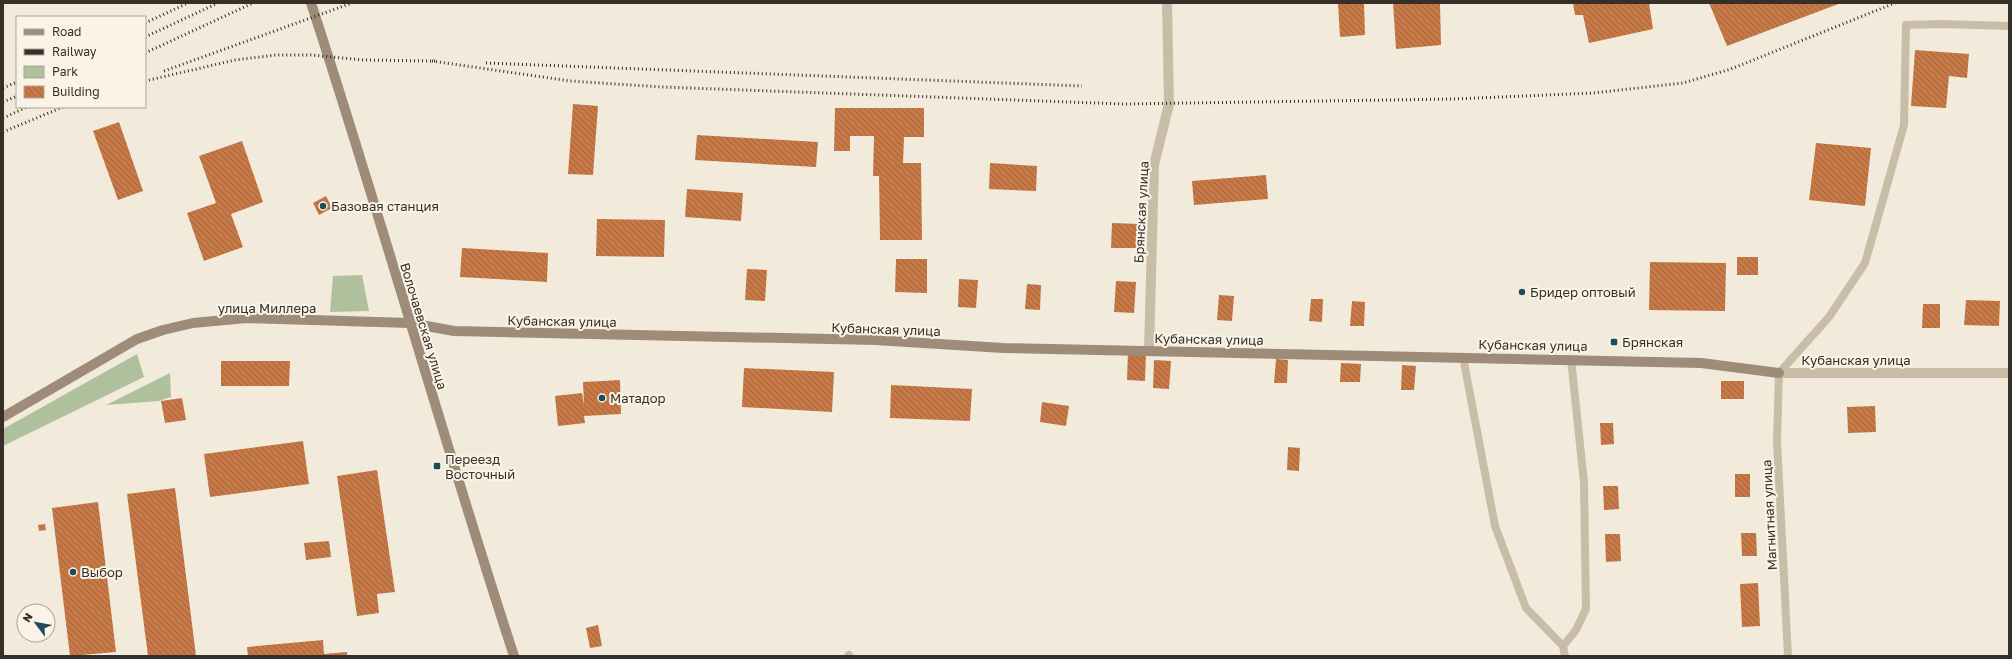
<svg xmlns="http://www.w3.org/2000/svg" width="2012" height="659" viewBox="0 0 2012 659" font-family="'Golos Text',sans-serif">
<defs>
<pattern id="building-back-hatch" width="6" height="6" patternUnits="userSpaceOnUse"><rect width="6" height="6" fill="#c67946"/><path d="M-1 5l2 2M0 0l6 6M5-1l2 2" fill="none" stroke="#a2643a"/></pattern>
</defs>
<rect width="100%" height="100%" fill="#f2ebdc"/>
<path fill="#afc19c" d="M362,275L369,311L330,312L333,276Z
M137,354L144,377L3,446V429Z
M170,373L171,397L159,401L106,405Z"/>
<path fill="url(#building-back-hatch)" d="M1338,3H1364L1365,35L1340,37Z
M1393,3H1440L1441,45L1396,49Z
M1573,3H1649L1653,29L1589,43L1583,15H1575Z
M1709,3H1841L1727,46Z
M1915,50L1969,54L1967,78L1949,76L1946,108L1911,106Z
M573,104L598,106L593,175L568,174Z
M835,108H924V137H904L903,163H921L922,240H880L879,176H873L874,136H850V151H834Z
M119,122L143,191L118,200L93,131Z
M697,135L818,142L816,167L695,160Z
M242,141L263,202L231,214L243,247L204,261L187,213L216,203L199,156Z
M1816,143L1871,148L1865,206L1809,200Z
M990,163L1037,166L1036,191L989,189Z
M1266,175L1268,199L1194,205L1192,181Z
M687,189L743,193L741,221L685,217Z
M326,196L332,208L319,215L313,203Z
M597,219L665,220L664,257L596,256Z
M1112,223L1140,224V248H1111Z
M462,248L548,253L547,282L460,277Z
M1737,257H1758V275H1737Z
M896,259H927V293L895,292Z
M1650,262L1726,263L1725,311L1649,310Z
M747,269L767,270L765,301L745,300Z
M959,279L978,280L976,308L958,307Z
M1116,281L1136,282L1134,313L1114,312Z
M1027,284L1041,285L1040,310L1025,309Z
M1219,295L1234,296L1232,321L1217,320Z
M1311,299H1323L1322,322L1309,321Z
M1966,300L2000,301L1999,326L1964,325Z
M1352,301L1365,302L1364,326H1350Z
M1923,304H1940V328H1922Z
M1128,351L1146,352L1145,381L1127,380Z
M1276,359L1288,360L1287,383H1274Z
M1154,360L1171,361L1169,389L1153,388Z
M221,361H290L289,386H221Z
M1341,363L1361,364L1360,382H1340Z
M1402,365L1416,366L1414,390H1401Z
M744,368L834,372L832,412L742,407Z
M620,380L621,414L584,416L585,423L558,426L555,396L582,393L584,405L583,382Z
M1721,381H1744V399H1721Z
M891,385L972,389L970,421L890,418Z
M182,398L186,420L165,423L161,401Z
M1042,402L1069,406L1066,426L1040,422Z
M1875,406L1876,432L1848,433L1847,407Z
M1600,423H1613L1614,444L1601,445Z
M303,441L309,484L210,497L204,454Z
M1288,447L1300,448L1299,471L1287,470Z
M377,470L395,592L377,594L379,613L357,616L337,476Z
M1735,474H1750V497H1735Z
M1603,486H1618L1619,509L1604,510Z
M175,488L196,656H148L127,494Z
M98,502L116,652L70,656L52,508Z
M45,524L46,530L39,531L38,525Z
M1741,533H1756L1757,556H1742Z
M1605,534H1620L1621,561L1606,562Z
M329,541L331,557L306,560L304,543Z
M1758,583L1760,626L1742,627L1740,584Z
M598,625L602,646L590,648L586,628Z
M323,640L324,654L347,652V656H248L247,647Z"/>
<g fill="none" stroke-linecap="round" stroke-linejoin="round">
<path stroke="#cabda8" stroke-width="8" d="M1463,357L1495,526L1526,608L1563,646L1565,656
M1563,646L1576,630L1586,609L1584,483L1571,359
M848,656L849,655
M1788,656L1777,441L1779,373L1829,317L1865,263L1904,125L1906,25L1941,24L2009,26"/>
<path stroke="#cabda8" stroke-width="10" d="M1149,351L1154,165L1169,104L1167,3
M1779,373H2009"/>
<path stroke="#9e8c79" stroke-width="10" d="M311,3C382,220 443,439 514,656
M3,417L137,339L163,330L193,323L247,318L410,323L454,331L875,340L1003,348L1701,363L1779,373"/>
<path stroke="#372f28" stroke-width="3" stroke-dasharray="1 3" stroke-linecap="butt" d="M145,23L188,3
M145,37L218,3
M145,53L253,3
M432,61L570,81L662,87L1123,104L1454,99L1593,93L1683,83L1731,69L1895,3
M486,63L1082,86
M164,71L352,3
M145,81L235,60L276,55H311L364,60L436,61
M3,88L17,82
M3,102L17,96
M3,118L27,107
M3,132L63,107"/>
</g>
<g fill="#1e4c59" stroke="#faf4e8" stroke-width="1.5">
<circle cx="323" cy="206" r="4"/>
<circle cx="1522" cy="292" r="4"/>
<rect x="1610" y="338" width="8" height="8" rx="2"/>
<circle cx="602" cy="398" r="4"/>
<rect x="433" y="462" width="8" height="8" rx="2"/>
<circle cx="73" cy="572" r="4"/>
</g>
<g text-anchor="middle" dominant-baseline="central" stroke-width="4" stroke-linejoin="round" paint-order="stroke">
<g font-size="13" fill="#372f28" stroke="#faf4e8" text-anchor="start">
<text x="331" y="206">Базовая станция</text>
<text x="1530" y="292">Бридер оптовый</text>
<text x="1622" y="342">Брянская</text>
<text x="610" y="398">Матадор</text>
<text x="445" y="459">Переезд<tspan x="445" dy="15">Восточный</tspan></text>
<text x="81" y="572">Выбор</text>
</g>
<g font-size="13" fill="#372f28" stroke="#faf4e8">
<text transform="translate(1141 212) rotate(-87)">Брянская улица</text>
<text x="267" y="308">улица Миллера</text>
<text transform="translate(562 321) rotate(1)">Кубанская улица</text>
<text transform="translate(424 326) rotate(73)">Волочаевская улица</text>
<text transform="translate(886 329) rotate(2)">Кубанская улица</text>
<text transform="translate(1209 339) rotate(1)">Кубанская улица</text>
<text transform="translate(1533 345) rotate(1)">Кубанская улица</text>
<text x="1856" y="360">Кубанская улица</text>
<text transform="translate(1769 515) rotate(-93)">Магнитная улица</text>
</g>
</g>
<rect width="2012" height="659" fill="none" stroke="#372f28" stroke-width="8"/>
<rect x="16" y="16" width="130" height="92" fill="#faf4e8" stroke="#aca59b"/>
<rect x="24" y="29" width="20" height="6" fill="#9e8c79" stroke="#aca59b"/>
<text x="52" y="36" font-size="12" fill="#372f28">Road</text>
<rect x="24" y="49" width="20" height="6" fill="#372f28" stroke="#aca59b"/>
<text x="52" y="56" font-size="12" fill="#372f28">Railway</text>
<rect x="24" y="66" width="20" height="12" fill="#afc19c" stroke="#aca59b"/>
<text x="52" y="76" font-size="12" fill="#372f28">Park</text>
<rect x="24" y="86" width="20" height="12" fill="url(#building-back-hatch)" stroke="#aca59b"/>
<text x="52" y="96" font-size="12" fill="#372f28">Building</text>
<g transform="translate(36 623) rotate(302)"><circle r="19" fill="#faf4e8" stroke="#aca59b"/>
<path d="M0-3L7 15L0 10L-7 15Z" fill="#1e4c59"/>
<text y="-6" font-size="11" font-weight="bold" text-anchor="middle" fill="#372f28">N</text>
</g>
</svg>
